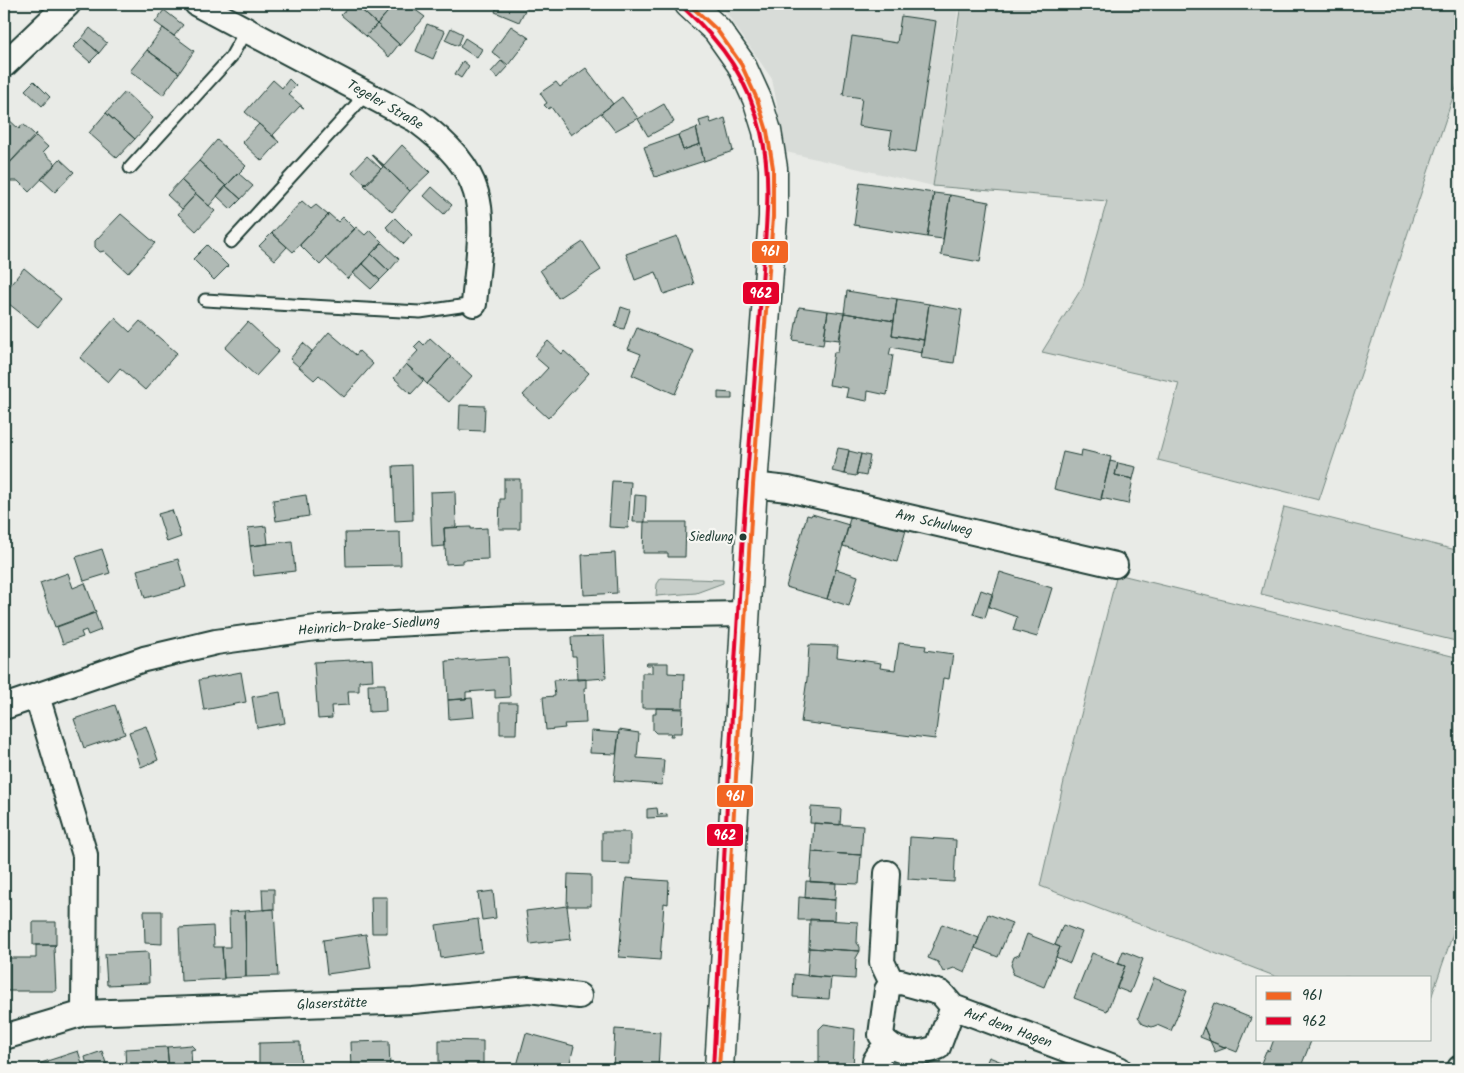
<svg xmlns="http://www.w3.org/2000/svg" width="1464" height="1073" viewBox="0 0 1464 1073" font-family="Kalam,sans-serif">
<rect width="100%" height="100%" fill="#e9ebe7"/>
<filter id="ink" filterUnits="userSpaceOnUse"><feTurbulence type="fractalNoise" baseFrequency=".02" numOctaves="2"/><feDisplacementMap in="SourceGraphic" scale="10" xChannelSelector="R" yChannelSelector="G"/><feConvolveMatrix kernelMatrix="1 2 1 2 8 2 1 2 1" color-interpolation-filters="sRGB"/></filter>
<g filter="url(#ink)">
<path fill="#d8dcd8" d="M720,4H959L933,186L786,152L772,79Z"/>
<path fill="#c7cec9" stroke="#73867e" d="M961,4H1460V76L1319,500L1158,460L1179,383L1042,352L1083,286L1107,201L933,186Z
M1284,507L1460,551V642L1261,594Z
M1117,574L1460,658V913L1430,1001V977H1277L1040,886L1065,777Z
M661,578L723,580V583L696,593L656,596L657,584Z
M884,1064L952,1065L950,1069H884Z"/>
<path fill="#b0bab5" stroke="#1f3d34" d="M351,4H355L377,24L366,36L341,15Z
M355,4H395L377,24Z
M395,4H412L410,6L425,17L399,46V44L377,24Z
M498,4H528L519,22L495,12Z
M164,10L183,25L174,36L155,22Z
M901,16L936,21L916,152L889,148L892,131L858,126L862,98L843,95L852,36L897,43Z
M377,24L399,44L389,57L366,36Z
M427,24L445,31L433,59L416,51Z
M511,26L529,38L508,65L492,52Z
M90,28L107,43L99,53L82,38Z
M163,28L194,51L179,73L147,50Z
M451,28L463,34L458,46L445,40Z
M82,38L99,53L90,62L73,47Z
M465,38L482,49L477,58L460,47Z
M147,50L179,73L163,95L130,71Z
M463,61L469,66L461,78L455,74Z
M501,61L508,67L498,78L491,72Z
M586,68L613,104L571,135L551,107L548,109L544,105L547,103L540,93L556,82L560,87Z
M289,79L296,86L288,94L304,108L300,106L273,135L276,139L245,112L273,80L282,88Z
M34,81L50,97L42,106L25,90Z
M125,92L153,118L135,139L106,113Z
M622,97L638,118L615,131L601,113Z
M664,104L674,122L648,136L638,119Z
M4,105L11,113L4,119Z
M106,113L135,139L117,158L89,133Z
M6,117L19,129L23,124L35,135L37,133L4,169V119Z
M709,118L711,123L725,118L733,151L704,161L696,128L701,127L699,121Z
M259,124L279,142L262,161L242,142Z
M696,128L700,144L683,150L678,135Z
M678,135L683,150L700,144L704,161L655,177L644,147Z
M36,136L48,147L43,152L56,164L29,192L18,181H8L4,177V169Z
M217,140L246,166L226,186L199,161Z
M402,145L430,172L410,191L372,155L384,165Z
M372,155L410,191L392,212L364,185L383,167Z
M367,156L381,169L366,185L352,172Z
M60,159L74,172L55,192L41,179Z
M199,161L226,186L209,206L181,180Z
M238,173L253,186L241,199L226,186Z
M181,180L196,194L182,209L167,195Z
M860,182L934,193L927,237L854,225Z
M226,186L241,199L231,209L217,196Z
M432,187L452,205L444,214L424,196Z
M934,193L950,195L943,239L927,237Z
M196,194L215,211L196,231L178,214Z
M950,195L989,202L980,262L941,255Z
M302,201L311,209L316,205L328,215L293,252L272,233Z
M121,214L155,243L128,273L104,251L100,252L95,247V241Z
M329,214L338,222L343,217L355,229L320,265L300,245Z
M395,218L412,235L404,244L386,227Z
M356,227L365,235L370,230L382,242L348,279L326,258Z
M272,233L287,247L275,260L259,246Z
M677,236L694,284L664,294L656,272L635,280L626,254Z
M583,242L601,270L558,298L540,270Z
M382,243L399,259L389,271L371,254Z
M207,245L228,266L214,280L193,259Z
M371,254L389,271L380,280L362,263Z
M362,263L380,280L371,289L353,273Z
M24,268L61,299L38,327L4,300V293Z
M847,291L897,299L894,321L844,313Z
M897,299L929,304L924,340L892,335Z
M929,304L962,310L954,363L921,358Z
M621,307L630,310L624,329L615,327Z
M799,307L828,311L823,345L793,340Z
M828,311L844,313L839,340L824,338Z
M844,313L894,321L892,335L924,340L922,353L891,347L889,355H893L887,395L868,391L867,401L846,397L848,388L829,385L834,352H838Z
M115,318L130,332L140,321L177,353L145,390L120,368L108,382L80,358Z
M248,322L279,351L256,376L225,348Z
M637,328L694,351L675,394L632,375L641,354L628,349Z
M329,332L356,355L359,351L373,364L344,397L319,375L314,380L299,367Z
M430,338L451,357L427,384L406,364L418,351L414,347L420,341L424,345Z
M548,341L562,354L564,351L589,373L548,418L523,395L548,368L534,356Z
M303,343L312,351L299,367L290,359Z
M451,357L472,376L449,402L427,384Z
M406,364L424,380L411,394L394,378Z
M718,392L732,393V399H718Z
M460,405L485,406L484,431L459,430Z
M838,448L849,450L844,474L832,471Z
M1082,450L1111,457L1101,500L1054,489L1063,452L1081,456Z
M849,451L861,454L856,476L844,474Z
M861,454L870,456L866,476L856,474Z
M1110,461L1118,463L1115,475L1133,479L1128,504L1101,498Z
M1118,463L1136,467L1133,479L1115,475Z
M412,465L413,520L395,521L393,466Z
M504,479H520V529H499L500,499H504Z
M612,481L631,482L628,528L609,527Z
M455,491L456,527L444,528L445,546L432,547L430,492Z
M306,495L309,516L276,521L273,500Z
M635,495L646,496L645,522H633Z
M172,510L181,537L167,542L158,514Z
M812,514L849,525L827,599L786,587L807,515L811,516Z
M851,514L906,530L897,562L843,546Z
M644,522H686L685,557H668V553H643Z
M266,526L268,544L250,546L248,528Z
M471,527V529L487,528L488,559L463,560V563L446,564L444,528Z
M400,532L401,565L346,566L345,533Z
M292,541L295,571L254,576L250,546Z
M102,549L110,573L84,581L76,557Z
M615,553L617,593L584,595L582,555Z
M178,559L186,587L145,598L137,570Z
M836,569L858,576L849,606L827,599Z
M1000,572L1052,588L1037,637L1013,630L1017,617L989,607Z
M68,573L73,588L85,583L96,612L55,627L40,583Z
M981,590L992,594L985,618L973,614Z
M95,613L101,630L88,635L86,630L81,632L83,637L63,644L57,627Z
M604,636L606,678L577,680L576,656H572L571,637Z
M899,643L926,646L925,650L953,654L949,679L943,678L935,739L801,722L807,679L809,645L838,646L837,657L881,663L880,668L895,670Z
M508,657L510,697L495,698V690L466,692V699L448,700L446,661Z
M372,659L373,680L359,681V691H348L349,705L331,706L332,718L318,719L314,662Z
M647,663H668V673L684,674L683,708H642V673H652V665H646Z
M241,672L246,702L204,710L199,680Z
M577,679H586V688H584L586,723L564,724L565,728L546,730L543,697L555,696L553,680Z
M368,684H385L386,711L369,712Z
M280,692L285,723L257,728L252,697Z
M472,698L474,717L449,719L448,700Z
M500,703H517L516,734H500Z
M115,705L125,734L84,748L74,719Z
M656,708L683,709L682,733H673V736H670L671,733H656L653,730V713H656Z
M146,726L158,760L141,767L129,732Z
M619,730L639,733L637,758L664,760L662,785L614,781Z
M591,731L619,733L616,754L590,753Z
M811,807L841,809L840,825L810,823Z
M657,808L658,815L667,814V817L647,818V809Z
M814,823L863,826L861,855L812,852Z
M602,832H630V864L602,863Z
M910,837L956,840L954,882L908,879Z
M812,852L861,855L859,884L810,882Z
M568,874L591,875V906H567Z
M626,878L669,881L668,904L664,903L660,960L619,957Z
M806,881L836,883L835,900L805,898Z
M262,889H274V909L263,910Z
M493,891L496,918L482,920L478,893Z
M371,897H387V933H372Z
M799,897L835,900L834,920H798Z
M567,906L571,939L530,944L526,911Z
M274,909L278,976L246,977L245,911Z
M144,911H162V944L145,943Z
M245,911L246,977L224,978L222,947H230L229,912Z
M988,914L1012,923L998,957L975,948Z
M478,919L482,952L441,958L436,925Z
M810,919L858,922L857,943L860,947V951L809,948Z
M33,922H56V945H33Z
M942,924L979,938L965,973L954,968L943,972L938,962L928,958Z
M1063,925L1082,932L1070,963L1056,957L1060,947L1055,945Z
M213,926L214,947H222L224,979L181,981L179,928Z
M366,934L371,968L327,974L323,940Z
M1027,934L1060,947L1044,987L1012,974L1013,970L1011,965L1014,957L1019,955Z
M36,945H56L54,947L56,991H4V958H36Z
M809,948L860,951L856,958L855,979L807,976Z
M1123,951L1143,959L1130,993L1117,988L1125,966L1118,964Z
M148,952L149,983L107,985L105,954Z
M1092,953L1125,966L1107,1011L1074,998Z
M794,974L831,978L829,999L793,997Z
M1154,978L1187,991L1171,1031L1157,1025L1152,1027L1143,1024L1138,1018Z
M1214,1003L1251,1018L1237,1052L1210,1041L1204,1027Z
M824,1024L855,1029L853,1068L819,1066V1029Z
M1204,1027L1210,1041L1200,1037Z
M615,1029L660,1032L658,1069H613Z
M526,1033L574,1046L569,1066L575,1069H516Z
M1274,1039L1311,1041L1300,1069L1263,1068L1261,1063L1266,1051L1270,1050Z
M439,1040L483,1041V1069H439Z
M389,1041L390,1069H352L351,1042Z
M1210,1041L1226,1048L1215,1052Z
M300,1042L301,1069H259V1043Z
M191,1045L195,1049L191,1050L192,1069H169L167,1047Z
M167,1047L169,1069H126L125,1049Z
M78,1051L84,1069H40L38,1064Z
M102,1051L108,1069H88L85,1057Z
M989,1057L1020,1069H984Z
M411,1065L412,1069H390V1067Z"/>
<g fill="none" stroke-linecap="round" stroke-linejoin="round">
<g stroke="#1f3d34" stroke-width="15">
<path id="lane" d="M130,168L231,57L246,30
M231,242L367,93
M205,300L420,312L474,304"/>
</g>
<g stroke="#1f3d34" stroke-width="28">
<path id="street" d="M197,4L416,120C496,179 482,215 474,304
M4,65L68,4
M753,485L788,489L1115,565
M37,696L85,855L84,1013
M4,707L144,659L216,642L316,628L509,618L745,614
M887,873L882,962L892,983
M901,982L941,993L953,1007L938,1047C919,1056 892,1054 881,1035L887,990L892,983Z
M953,1007L1119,1069
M4,1037L84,1013L414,1001L529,990L579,996
M875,1069V1061L886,1044
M1460,1069V1068"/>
</g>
<g stroke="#1f3d34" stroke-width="31">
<path id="secondary" d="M689,4L717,30L741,64L757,99L767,131L773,168V217L753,485L719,1069"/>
</g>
<use href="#lane" stroke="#f6f6f2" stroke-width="11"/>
<use href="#street" stroke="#f6f6f2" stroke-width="24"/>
<use href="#secondary" stroke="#f6f6f2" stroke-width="28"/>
<g stroke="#f6f6f2" stroke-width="8">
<path id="bus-1" d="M689,4L717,30L741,64L757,99L767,131L773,168V217L753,485L719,1069"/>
</g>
<g stroke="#f6f6f2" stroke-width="8">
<path id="bus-2" d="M685,9C724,45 748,79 761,132C773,181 765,234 762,284C757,344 753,404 748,464C733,665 724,867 713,1069"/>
</g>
<use href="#bus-1" stroke="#f26522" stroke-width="4"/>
<use href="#bus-2" stroke="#e4002b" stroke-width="4"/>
</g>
</g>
<circle fill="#1f3d34" stroke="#f6f6f2" stroke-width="2" cx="743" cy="537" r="4.5"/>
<g text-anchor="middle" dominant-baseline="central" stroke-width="4.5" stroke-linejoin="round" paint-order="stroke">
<g font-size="13" fill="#1f3d34" stroke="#f6f6f2" text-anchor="end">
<text x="734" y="537">Siedlung</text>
</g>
<g font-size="14" fill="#1f3d34" stroke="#f6f6f2">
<text transform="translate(385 105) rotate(30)">Tegeler Straße</text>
<text transform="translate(934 523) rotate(13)">Am Schulweg</text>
<text transform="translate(369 626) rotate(-4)">Heinrich-Drake-Siedlung</text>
<text transform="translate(332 1004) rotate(-2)">Glaserstätte</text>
<text transform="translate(1008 1028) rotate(20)">Auf dem Hagen</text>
</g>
</g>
<g stroke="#f6f6f2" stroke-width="2">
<rect x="751" y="240" width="38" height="24" rx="5" fill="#f26522"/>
<rect x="742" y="281" width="38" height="24" rx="5" fill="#e4002b"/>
<rect x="716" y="784" width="38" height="24" rx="5" fill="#f26522"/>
<rect x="706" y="823" width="38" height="24" rx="5" fill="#e4002b"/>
</g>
<g font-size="14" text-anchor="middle" font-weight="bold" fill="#fff">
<text x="770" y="256">961</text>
<text x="761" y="298">962</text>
<text x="735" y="801">961</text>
<text x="725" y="840">962</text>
</g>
<rect width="1464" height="1073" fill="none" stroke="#f6f6f2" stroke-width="20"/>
<rect x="10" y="10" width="1444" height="1053" fill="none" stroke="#1f3d34" stroke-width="2" filter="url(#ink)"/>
<rect x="1256" y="976" width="175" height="65" fill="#f6f6f2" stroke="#a0aca6"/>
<rect x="1266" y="992" width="25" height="8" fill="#f26522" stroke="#a0aca6"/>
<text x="1302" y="1000" font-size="15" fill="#1f3d34">961</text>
<rect x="1266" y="1017" width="25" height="8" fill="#e4002b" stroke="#a0aca6"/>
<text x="1302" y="1026" font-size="15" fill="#1f3d34">962</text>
</svg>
